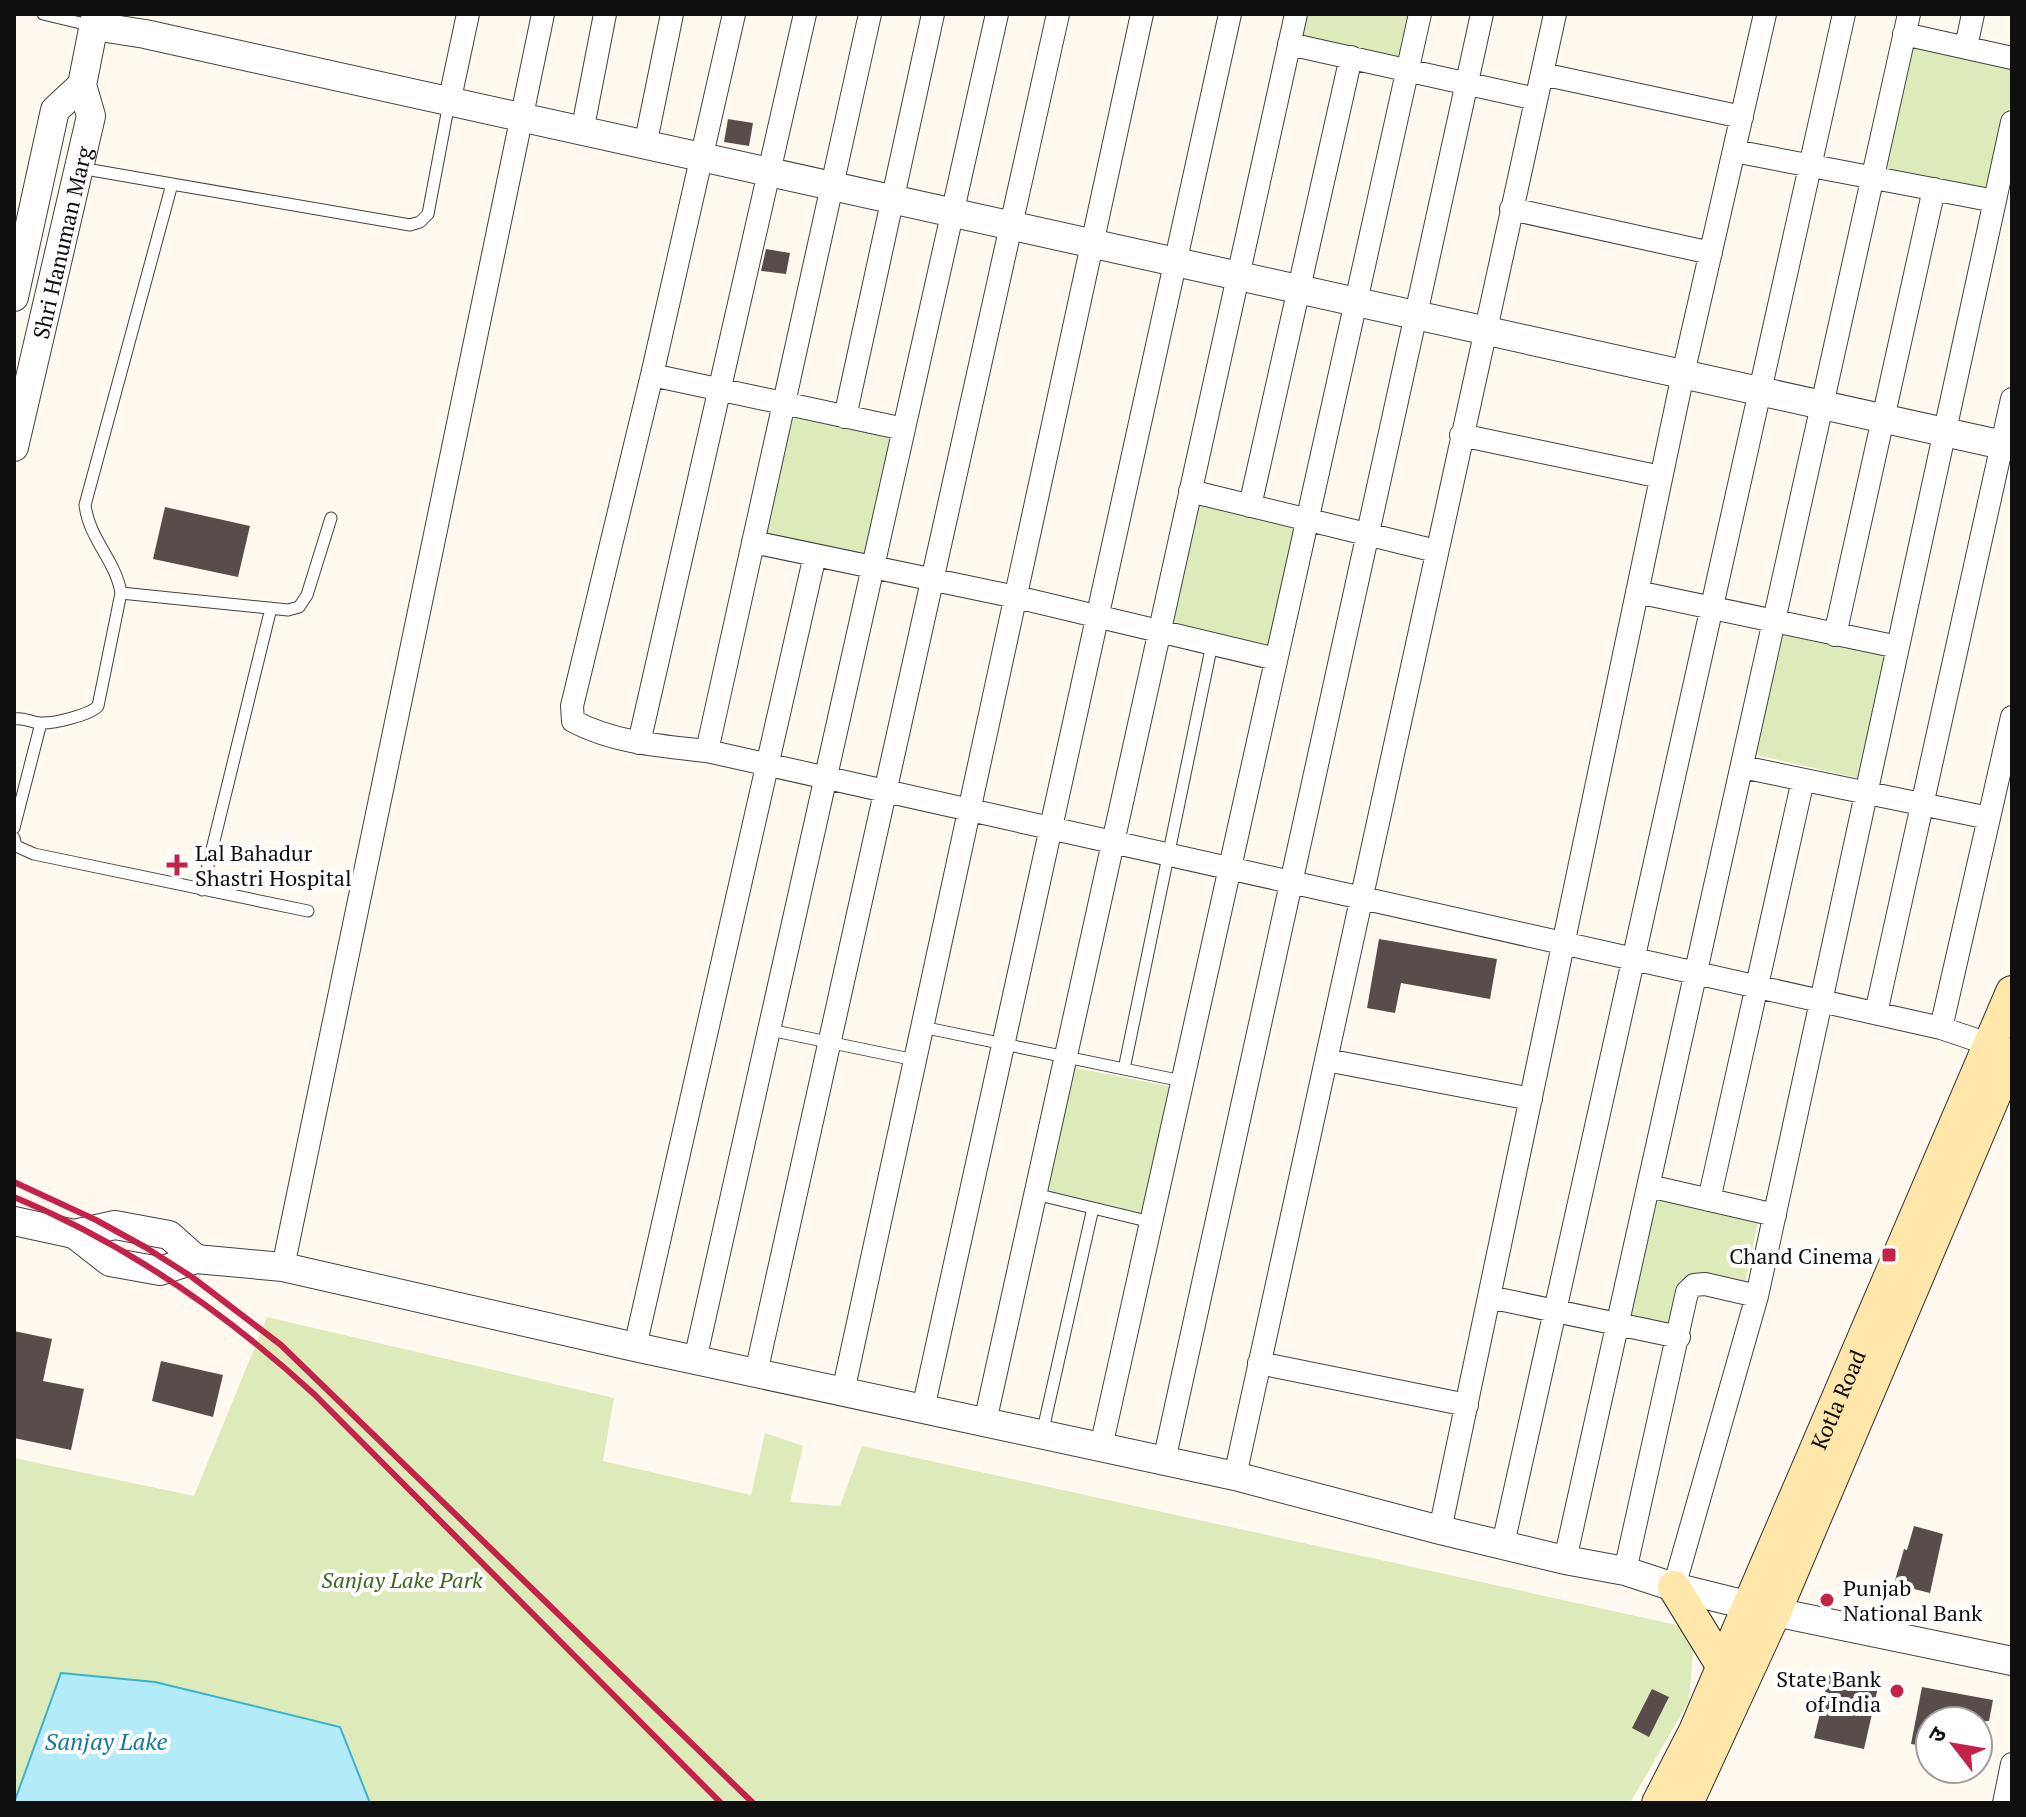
<svg xmlns="http://www.w3.org/2000/svg" width="2026" height="1817" viewBox="0 0 2026 1817" font-family="'PT Serif','Noto Sans Devanagari',serif">
<rect width="100%" height="100%" fill="#fff9f0"/>
<path fill="#dcebb9" d="M1299,14H1416L1405,63L1294,38Z
M1907,44L2012,65V97L1990,193L1880,168Z
M786,412L897,435L869,561L759,536Z
M1193,500L1298,524L1270,648L1165,625Z
M1779,629L1891,652L1862,779L1752,754Z
M1066,1066L1178,1088L1149,1215L1039,1190Z
M1654,1193L1759,1217L1744,1288L1688,1276L1676,1330L1626,1319Z
M267,1317L614,1398L603,1461L751,1495L765,1433L803,1446L790,1502L840,1506L862,1446L1695,1629L1689,1701L1630,1803H14V1458L194,1496Z"/>
<path fill="#b4ebf8" stroke="#39b1d1" stroke-width="2" d="M61,1673L155,1682L340,1727L370,1803H14Z"/>
<path fill="#584d4b" d="M728,119L753,123L749,146L724,142Z
M766,249L790,253L786,274L761,271Z
M165,507L250,526L238,577L153,559Z
M1379,939L1497,959L1490,999L1401,983L1395,1013L1367,1008Z
M14,1331L52,1339L43,1381L84,1389L71,1450L14,1438Z
M161,1361L223,1375L213,1417L152,1401Z
M1914,1526L1943,1534L1930,1593L1894,1584L1904,1549L1907,1550Z
M1830,1672L1879,1683L1864,1749L1814,1738Z
M1922,1687L1993,1700L1989,1721H1930V1747L1911,1744Z
M1652,1689L1669,1697L1649,1737L1632,1728Z"/>
<g fill="none" stroke-linecap="round" stroke-linejoin="round">
<g stroke="#424242" stroke-width="13">
<path id="service" d="M43,14L93,26
M172,184L410,225L420,222L428,214L449,103
M121,593L288,610L299,607L307,595L331,518
M14,719C24,717 30,722 40,723C53,724 90,715 98,706L121,593C116,561 89,539 85,505L172,184L80,168
M14,828L41,723
M14,838L16,846L34,854L308,911
M202,890L271,608
M922,1027L1182,1081
M770,1030L915,1060
M1124,1069L1212,644
M1035,1194L1151,1222
M1042,1434L1093,1208"/>
</g>
<g stroke="#424242" stroke-width="24">
<path id="minor" d="M734,14L652,375L572,706L573,721C614,743 662,746 707,751L1941,1028L2003,1049
M1904,34L2012,58
M1289,44L1536,99
M1966,47L1973,14
M1542,74L1742,117
M449,103L468,14
M582,132L605,14
M645,146L672,14
M1734,151L1995,201
M1511,209L1711,253
M652,375L904,429
M845,417L933,14
M1461,435L1661,477
M1190,491L1436,551
M1250,506L1351,57
M753,542L1016,597L1276,659
M1637,592L1898,647
M1835,635L1934,189
M639,743L805,14
M707,751L870,14
M1742,767L1989,818
M1876,1013L2012,399
M1941,1028L2012,717
M1326,1060L1531,1099
M1649,1186L1775,1215
M1709,1200L1803,780
M283,1267L543,14
M1489,1297L1679,1337
M635,1347L815,555
M695,1360L997,14
M1259,1363L1467,1405
M756,1373L1058,14
M843,1392L1142,14
M923,1409L1230,14
M985,1422L1296,14
M1101,1447L1420,14
M1164,1461L1482,14
M1235,1476L1555,14
M1440,1530L1683,374L1765,14
M1503,1544L1844,14
M1565,1560L1909,14
M1625,1571L1687,1292L1694,1285L1705,1284L1757,1296
M1674,1587L1757,1296L2012,122
M2004,1803L2012,1764"/>
</g>
<g stroke="#424242" stroke-width="30">
<g id="tertiary">
<path d="M94,26L145,34L2012,447"/>
<path d="M14,297L55,110L82,85"/>
<path id="s1" d="M14,447L91,116L82,85L96,14"/>
<path d="M14,1221L74,1234L115,1225L169,1235L196,1259"/>
<path d="M74,1234L110,1262L160,1271L196,1259L283,1267L635,1347L1235,1476L1440,1530L1565,1560L1625,1571L1674,1587L1775,1612L2012,1661"/>
</g>
</g>
<g stroke="#313131" stroke-width="34">
<g id="secondary">
<path d="M1674,1587L1723,1667"/>
<path id="s2" d="M1658,1803L1695,1731L2012,992"/>
<path d="M1687,1803L1775,1612L2012,1054"/>
</g>
</g>
<use href="#service" stroke="#fff" stroke-width="11"/>
<use href="#minor" stroke="#fff" stroke-width="22"/>
<use href="#tertiary" stroke="#fff" stroke-width="28"/>
<use href="#secondary" stroke="#ffe6ab" stroke-width="32"/>
<path stroke="#c32349" stroke-width="6" d="M14,1182L96,1220L145,1247L192,1277L281,1345L753,1803
M14,1197C127,1244 225,1312 315,1395L721,1803"/>
</g>
<g fill="#c32349" stroke="#fff" stroke-width="3">
<path d="M173 853h8v8h8v8h-8v8h-8v-8h-8v-8h8z"/>
<rect x="1881" y="1247" width="16" height="16" rx="4"/>
<circle cx="1827" cy="1600" r="8"/>
<circle cx="1897" cy="1691" r="8"/>
</g>
<g text-anchor="middle" dominant-baseline="central" stroke-width="8" stroke-linejoin="round" paint-order="stroke">
<g font-size="22" fill="#0f0f0f" stroke="#fff">
<text stroke="none"><textPath href="#s1" startOffset="210">Shri Hanuman Marg</textPath></text>
<text stroke="none"><textPath href="#s2" startOffset="442">Kotla Road</textPath></text>
</g>
<g font-size="22" fill="#0f0f0f" stroke="#fff" text-anchor="start">
<text x="195" y="852">Lal Bahadur<tspan x="195" dy="25">Shastri Hospital</tspan></text>
<text x="1873" y="1255" text-anchor="end">Chand Cinema</text>
<text x="1843" y="1587">Punjab<tspan x="1843" dy="25">National Bank</tspan></text>
<text x="1881" y="1678" text-anchor="end">State Bank<tspan x="1881" dy="25">of India</tspan></text>
</g>
<g font-size="22" font-style="italic" fill="#3b691d" stroke="#fff">
<text x="402" y="1579">Sanjay Lake Park</text>
</g>
<g font-size="24" font-style="italic" fill="#147b9d" stroke="#fff">
<text x="106" y="1741">Sanjay Lake</text>
</g>
</g>
<rect width="2026" height="1817" fill="none" stroke="#0f0f0f" stroke-width="32"/>
<g transform="translate(1954 1745) rotate(301)"><circle r="38" fill="#ffffff" stroke="#9f9f9f" stroke-width="2"/>
<path d="M0-6L14 30L0 20L-14 30Z" fill="#c32349"/>
<text y="-12" font-size="22" font-weight="bold" text-anchor="middle" fill="#0f0f0f">उ</text>
</g>
</svg>
